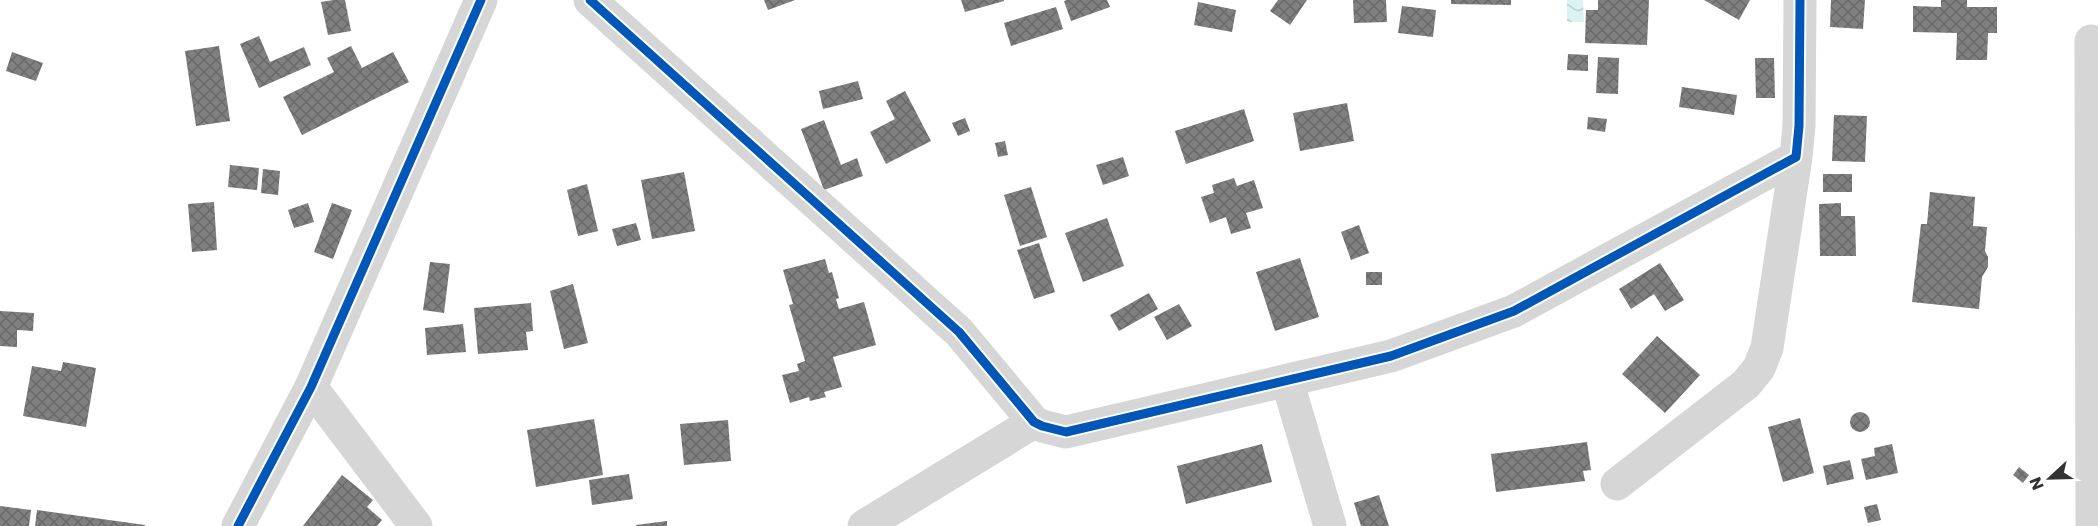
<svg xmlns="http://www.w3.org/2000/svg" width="2098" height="526" viewBox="0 0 2098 526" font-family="Poppins,sans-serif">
<defs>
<pattern id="water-waves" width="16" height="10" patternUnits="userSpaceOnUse" patternTransform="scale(1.5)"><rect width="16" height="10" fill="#dbf3f4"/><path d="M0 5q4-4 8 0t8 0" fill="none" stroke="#bcd1d2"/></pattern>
<pattern id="building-cross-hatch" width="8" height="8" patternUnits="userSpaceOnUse" patternTransform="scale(1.5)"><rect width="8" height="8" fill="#808080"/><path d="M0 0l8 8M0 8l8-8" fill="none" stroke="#696969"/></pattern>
</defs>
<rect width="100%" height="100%" fill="#fff"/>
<path fill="url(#water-waves)" d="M1567,0H1583L1584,22H1567Z"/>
<path fill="url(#building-cross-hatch)" d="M333,0H345L351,31L328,35L321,2Z
M764,0H795L768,10Z
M961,0H1004V1L965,12Z
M1067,0H1107L1110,7L1071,21L1064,1Z
M1278,0H1307L1290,25L1270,11Z
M1353,0H1386L1387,22L1354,23Z
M1451,0H1511V5L1451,4Z
M1598,0H1649L1647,45L1585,43L1586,10H1598Z
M1704,0H1750L1739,20Z
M1831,0H1865L1863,29L1830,27Z
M1941,0H1967V7H1997V33H1988L1987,60H1956L1957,33L1913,32V6L1941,7Z
M1198,2L1236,10L1232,32L1194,25Z
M1402,6L1436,10L1433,37L1398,33Z
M1056,7L1063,29L1011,46L1004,23Z
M259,36L270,62L304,47L311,65L259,88L240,44Z
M219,46L230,121L196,126L185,51Z
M351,46L362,68L393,52L409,82L302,135L283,97L334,72L327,58Z
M12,52L43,63L36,81L6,71Z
M1568,54L1588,55V71L1567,70Z
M1598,57L1619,58L1618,94L1596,93Z
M1755,58H1774L1775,98H1756Z
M858,81L863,99L823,109L819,91Z
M1682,87L1737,95L1734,115L1679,107Z
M905,91L931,141L886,164L870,132L895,119L886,101Z
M1347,103L1354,141L1300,151L1293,113Z
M1244,109L1254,141L1186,164L1175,131Z
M1834,115L1867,116L1865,162L1832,161Z
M1588,117L1607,119L1605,132L1587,129Z
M965,118L970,131L958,136L952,123Z
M824,120L841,165L857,158L863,176L824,190L801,129Z
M1005,141L1008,155L998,157L995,143Z
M1123,157L1129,176L1103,185L1096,165Z
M230,165L259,168L257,190L228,187Z
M263,169L280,171L278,195L261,193Z
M684,172L695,231L652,239L641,180Z
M1823,174H1852V192H1823Z
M1234,178L1237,186L1254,180L1263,208L1246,213L1251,228L1231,234L1226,217L1210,223L1201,197L1214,193L1212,185Z
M587,184L598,231L578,236L567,190Z
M1031,187L1047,237L1020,246L1004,195Z
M1930,192L1975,197L1973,226L1987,227L1985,251L1988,257V267L1982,277L1979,309L1912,302L1921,224H1927Z
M214,202L217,250L192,252L188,204Z
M308,203L314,222L294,228L288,210Z
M332,203L352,210L333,259L314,252Z
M1841,203V216H1855L1856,256H1820L1819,204Z
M1107,218L1124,266L1083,282L1065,233Z
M636,223L641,240L617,246L612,229Z
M1359,225L1369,253L1351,260L1341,232Z
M1039,243L1055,292L1034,299L1017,250Z
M1300,258L1319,317L1275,331L1256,272Z
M825,259L829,273L832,272L839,298L836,299L839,309L864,302L876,345L833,357L842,387L824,392L826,397L810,401L809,397L790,403L782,375L799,371L797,364L805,361L789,305L793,304L783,270Z
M430,262L450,264L444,313L423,310Z
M1660,263L1684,300L1665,311L1654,294L1631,309L1619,289Z
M1366,272H1382V285H1366Z
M573,284L588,343L564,349L550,291Z
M1149,293L1158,309L1119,331L1110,315Z
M531,303L533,331L526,332L528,350L478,354L474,308Z
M1179,304L1192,326L1167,340L1154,317Z
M0,311L34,313L33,331L17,330V347L0,346Z
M463,324L466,352L427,355L425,328Z
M1657,336L1700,375L1665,413L1622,374Z
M63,362L96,368L86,427L23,416L32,366L61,371Z
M1850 422a10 10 0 1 1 20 0a10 10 0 1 1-20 0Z
M1800,418L1814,473L1783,482L1768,427Z
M594,419L603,475L536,487L527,430Z
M728,420L731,461L684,465L680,424Z
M1587,442L1591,470L1583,471L1585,481L1496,492L1491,454Z
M1262,444L1272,482L1186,504L1177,466Z
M1892,444L1898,473L1866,480L1861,459L1875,456L1874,448Z
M1850,460L1854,479L1827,485L1823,466Z
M2019,467L2029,475L2023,483L2013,475Z
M629,474L633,499L592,505L589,480Z
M342,475L373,500L367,507L382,520L377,526H303Z
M1379,495L1389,526H1361L1354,503Z
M1877,504L1881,520L1868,523L1864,507Z
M0,506L31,510L29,526H0Z
M37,510L145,525V526H35Z
M667,521V526H636V525Z"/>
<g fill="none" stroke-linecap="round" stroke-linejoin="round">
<path stroke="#d6d6d6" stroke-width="33" d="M590,0L959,332L1034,422L1042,426L1066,432L1391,356L1514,311L1796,157L1799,126L1800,0
M2091,41L2092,526
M1287,380L1330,526
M311,387L416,526
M1617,484L1746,384L1759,368L1767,348L1796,157
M238,526L311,387L481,0
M864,526L1034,422"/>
<g stroke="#fff" stroke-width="13">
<path id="cycleway" d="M590,0L959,332L1034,422L1042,426L1066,432L1391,356L1514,311L1796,157L1799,126L1800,0
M238,526L311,387L481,0"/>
</g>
<use href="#cycleway" stroke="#0057b8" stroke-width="9"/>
</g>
<g transform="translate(2050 478) rotate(248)" stroke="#ffffff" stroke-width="4.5" paint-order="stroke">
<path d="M0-4.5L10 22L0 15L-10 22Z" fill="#323232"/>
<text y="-9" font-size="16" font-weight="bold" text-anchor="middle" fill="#323232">N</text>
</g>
</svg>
